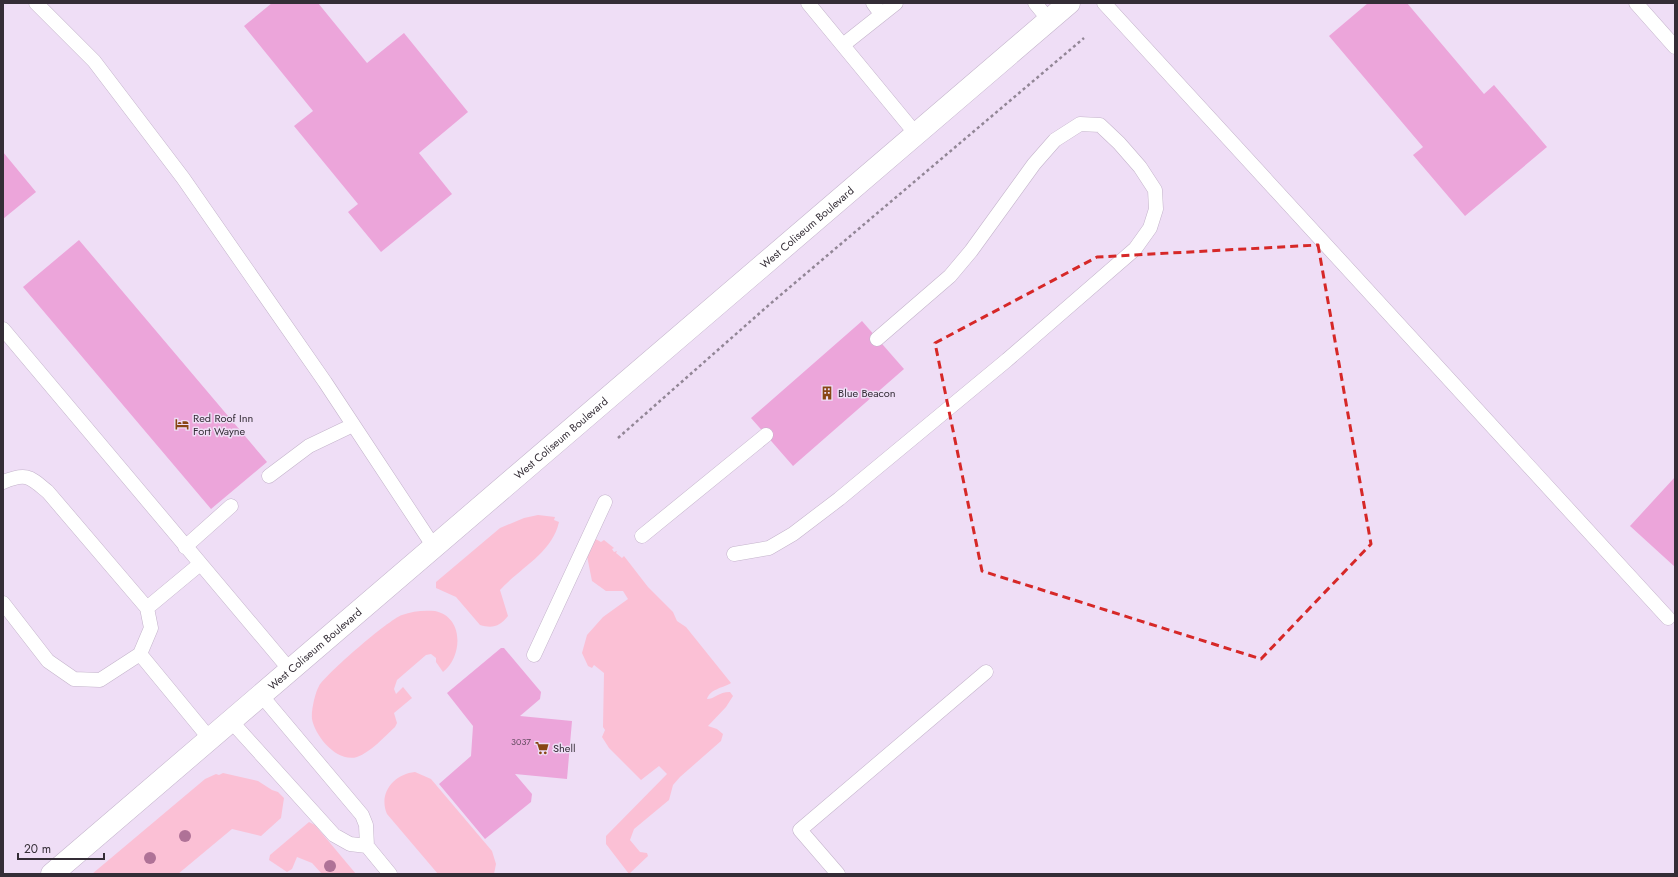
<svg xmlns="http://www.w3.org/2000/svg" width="1678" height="877" viewBox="0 0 1678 877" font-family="Jost,sans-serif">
<rect width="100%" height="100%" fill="#efdef6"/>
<path fill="#fbc0d5" d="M538,515L555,517L554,520L559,522C552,553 521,567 500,590L508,616C500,626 493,629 480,625L456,597L436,588V582L500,528L524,518Z
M592,537L601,542L604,540L614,548L612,549L614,552L617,551L616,553L622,558L624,556L648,587L673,612L677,621L686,627L731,683C723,688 710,689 707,699C715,699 718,692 730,692L733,696L726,707L708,726L717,729L723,734L721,741L680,777L673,785L669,800L634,829L630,840L640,852L647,853L648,856L629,874L606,844V836L667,774L659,766L641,780L609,748L602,737L605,730L603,727L604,673L594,665L592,668L588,666L582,653L587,635L603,617L628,599L623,591H606L592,581L587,556Z
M435,611C464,617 463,656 443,672L436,662V658L431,654L426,655L397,680L394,689L396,694L403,687L412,698L394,713L397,723L395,727C384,737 371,752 357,757C337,763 315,736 312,719C311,711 315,693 319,686C326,674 388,620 402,615C412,611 424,610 435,611Z
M415,772L431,779L492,851L496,864L494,874H438L387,814C378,793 394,774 415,772Z
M223,773L258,781L272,790L278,792L284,798L281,818L261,836L232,829L178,874H92L205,779L216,774L219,775Z
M309,822L315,825L356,874H322L312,863L297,857L292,869L287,872L269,860L270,855Z"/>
<path fill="#eca5da" d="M272,3H318L367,63L404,33L468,112L419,153L452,194L381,252L348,212L358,204L294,126L313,111L244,26Z
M1368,3H1407L1484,94L1494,85L1547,147L1465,216L1413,155L1423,147L1329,36Z
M3,152L36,192L3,219Z
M79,240L267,462L211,509L23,287Z
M862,321L904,369L793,466L751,418Z
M1675,477V567L1630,526Z
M501,648H504L541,692L540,699L520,716L572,721L567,779L515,774L532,794L531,802L485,839L439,784L471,756L473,726L447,693Z"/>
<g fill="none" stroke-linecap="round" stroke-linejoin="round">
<g stroke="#c4b4cb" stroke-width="15">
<path id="service" d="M36,3L94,61L183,178L325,382L434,547
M808,3L916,134
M873,3L881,14
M1035,3L1049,20
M1104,3L1668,618
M1636,3L1675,47
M843,45L896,3
M3,329L290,670
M269,476L309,446L353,425
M3,482C27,472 30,477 48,492L147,608L151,628L140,654L100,680L74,679L48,661L3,603
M642,536L766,435
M185,547L231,506
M734,554L769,548L793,534L839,499L1007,360L1135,249L1150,228L1156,209L1155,190L1140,167L1119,143L1100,125L1080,124L1055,140L1034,164L971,251L950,276L877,339
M147,608L200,564
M140,654L210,739
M534,655L605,502
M261,695L362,815L366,825L367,846L390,874
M231,721L334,835L350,844L367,846
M838,874L800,830L986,672"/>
</g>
<g stroke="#c4b4cb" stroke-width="23">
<g id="primary">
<path id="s1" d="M52,874L1069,3"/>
</g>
</g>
<path stroke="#928696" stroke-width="2.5" stroke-dasharray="3 3" stroke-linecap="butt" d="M618,438L770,304L1084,38"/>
<use href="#service" stroke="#fff" stroke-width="14"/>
<use href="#primary" stroke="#fff" stroke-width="22"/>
</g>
<g fill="#af7297">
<circle cx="185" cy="836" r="6"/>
<circle cx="150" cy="858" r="6"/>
<circle cx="330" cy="866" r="6"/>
</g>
<path fill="none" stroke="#d62828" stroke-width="3" stroke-dasharray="8 5" stroke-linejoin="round" d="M1318,245L1371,544L1261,659L982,571L935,343L1097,257Z"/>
<defs>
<g id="building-bare" transform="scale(1.08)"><path d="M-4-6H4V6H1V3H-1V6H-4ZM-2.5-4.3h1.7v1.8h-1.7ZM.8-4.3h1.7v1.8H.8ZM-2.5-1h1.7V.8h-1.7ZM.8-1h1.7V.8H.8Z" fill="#884614" stroke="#efdef6" stroke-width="2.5" paint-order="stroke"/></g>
<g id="hotel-bare" transform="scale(1.08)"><path d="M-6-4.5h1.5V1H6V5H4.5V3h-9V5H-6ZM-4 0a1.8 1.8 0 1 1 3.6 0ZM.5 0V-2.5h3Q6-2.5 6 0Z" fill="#884614" stroke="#efdef6" stroke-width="2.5" paint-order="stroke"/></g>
<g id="supermarket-bare" transform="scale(1.08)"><path d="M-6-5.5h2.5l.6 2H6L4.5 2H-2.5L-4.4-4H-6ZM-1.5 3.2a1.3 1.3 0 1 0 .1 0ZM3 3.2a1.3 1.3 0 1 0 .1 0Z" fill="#884614" stroke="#efdef6" stroke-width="2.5" paint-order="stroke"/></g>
</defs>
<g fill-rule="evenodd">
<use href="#building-bare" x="827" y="393"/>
<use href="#hotel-bare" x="182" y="424"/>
<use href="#supermarket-bare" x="542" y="748"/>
</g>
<g text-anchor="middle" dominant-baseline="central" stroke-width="3" stroke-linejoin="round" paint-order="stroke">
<g font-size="9" fill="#624b5f">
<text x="521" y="741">3037</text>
</g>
<g font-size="11" fill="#342d36" stroke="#efdef6">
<text stroke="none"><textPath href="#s1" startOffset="994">West Coliseum Boulevard</textPath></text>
<text stroke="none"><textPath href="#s1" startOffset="670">West Coliseum Boulevard</textPath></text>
<text stroke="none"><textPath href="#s1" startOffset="346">West Coliseum Boulevard</textPath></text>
</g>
<g font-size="11" fill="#342d36" stroke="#efdef6" text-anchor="start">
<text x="838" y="393">Blue Beacon</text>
<text x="193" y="418">Red Roof Inn<tspan x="193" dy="13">Fort Wayne</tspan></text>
<text x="553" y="748">Shell</text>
</g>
</g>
<rect width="1678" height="877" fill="none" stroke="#342d36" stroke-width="8"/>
<path d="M18 853v6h86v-6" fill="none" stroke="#342d36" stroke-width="2"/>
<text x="24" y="853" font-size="12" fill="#342d36" stroke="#efdef6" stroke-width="3" paint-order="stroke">20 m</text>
</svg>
